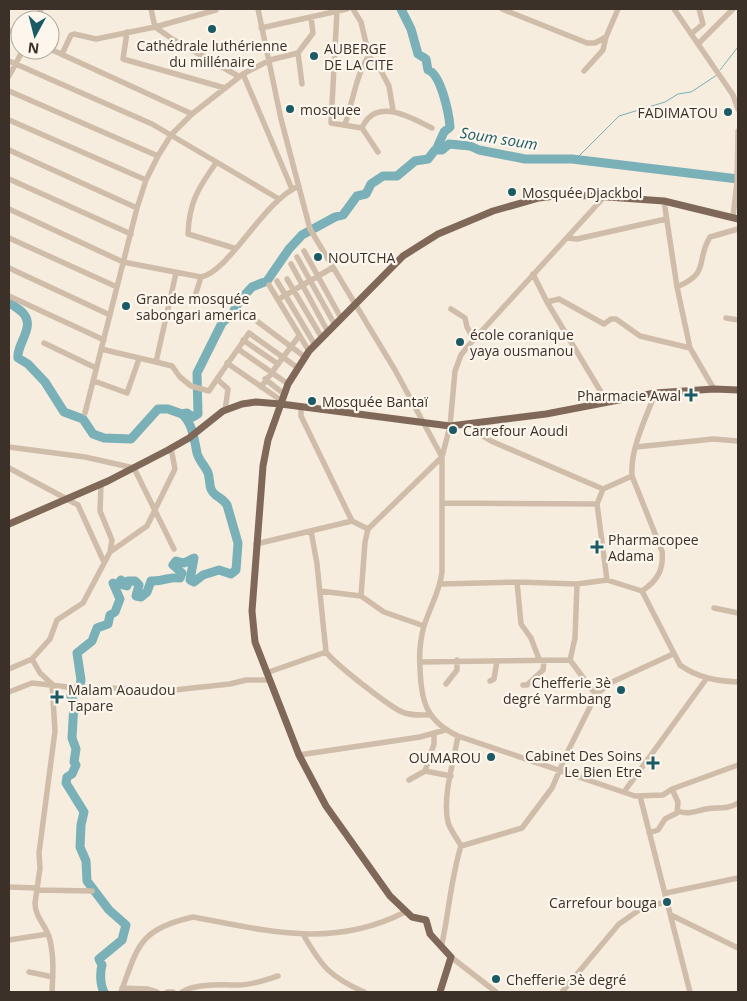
<svg xmlns="http://www.w3.org/2000/svg" width="747" height="1001" viewBox="0 0 747 1001" font-family="'Open Sans',sans-serif">
<rect width="100%" height="100%" fill="#f6eddf"/>
<g fill="none" stroke-linecap="round" stroke-linejoin="round">
<path stroke="#7ab0b7" stroke-width="1" d="M720,70L738,47
M576,159L619,116L665,102L678,94L691,92L717,75"/>
<path stroke="#7ab0b7" stroke-width="9" d="M401,9L411,29L418,54L426,59L428,70C441,74 449,114 450,127L444,132L436,150
M9,302C13,306 18,308 22,312C37,326 16,344 18,358L28,364L45,382L64,412L83,419L93,434L104,438L131,439L158,409H168L182,414
M104,992C100,985 100,972 102,965L99,959L122,940L126,925L109,910L87,881L86,861L80,847L81,825L84,812L66,783L67,777L72,774L76,765L74,762L76,749L72,738L74,703L71,696L79,690L81,680L77,653L92,641L97,628L108,624L110,615L115,612L120,599L113,583L117,585L121,580L123,585L127,586L128,581H135L139,585L136,596L141,597L147,592L151,581C164,582 169,576 180,578L182,573L173,565L176,561L184,563L194,558L190,580L194,582L203,575L219,570L231,574L236,570L238,543L227,505C222,497 214,497 211,489C209,484 210,478 208,473C206,467 199,461 197,453C194,439 193,424 182,414L187,413L193,417L198,414L197,373L222,323L232,314L240,300L252,287L267,281L289,249L302,235L335,217L343,215L357,196L366,194L371,184L383,176H397L415,161L428,159L435,150H442L449,144L470,146L479,150L525,159H572L738,179"/>
<path stroke="#d0bda9" stroke-width="5.5" d="M151,9L155,27L216,10
M258,9L281,119L310,229L395,370L442,457L368,529L365,542L361,596L384,612L424,626
M353,9L361,22L369,56L380,69L389,86L393,110
M502,9L587,43H595L606,37
M674,9L733,95L738,109
M337,11L331,123L362,128L378,152
M38,20L41,9
M261,28L347,9
M9,30L20,35
M127,32L123,59L225,88
M691,34L703,24L699,9
M698,44L733,9
M50,49L192,114
M298,53L302,84
M62,54L71,35L74,34L96,39L155,27L174,40L238,76
M9,61L152,124L279,199
M584,71L603,50L606,37L618,9
M243,74L292,189
M9,76L23,50
M9,91L158,156
M9,120L146,180
M345,124C352,105 357,71 369,56
M362,128C376,96 411,118 432,128
M9,150L137,208
M216,163C198,188 189,203 188,234L234,248
M9,179L131,234
M605,196L468,346L461,355L455,371L450,426L442,457V572C440,591 430,607 424,626C420,640 419,654 420,668C421,701 426,721 458,736L635,796L663,795L672,789L738,765
M664,201L677,287L690,348L714,389
M9,209L123,262L201,277
M733,217L737,182L738,131
M9,238L117,287
M567,238L577,239L666,219
M304,251L341,318
M297,257L335,325
M291,264L328,332
M9,268L110,315
M533,274L547,302L607,402
M287,279L322,338
M277,281L315,345
M269,285L309,351
M677,287C711,272 695,262 710,237L738,229
M196,293L201,277C229,272 263,201 299,186
M9,296L104,340
M282,297L332,268
M547,302L559,299L604,324L611,319H616L640,336L690,348
M451,309L465,318L467,327L474,340
M726,318L738,320
M258,322L305,357
M243,340L278,364
M44,343L96,368
M101,349L156,362L176,273
M238,349L288,384
M156,362L172,366L180,377L191,386L209,391L217,379
M227,363L282,401
M265,379L284,394
M94,381L127,393L139,359
M261,387L299,336
M301,407V416L352,521L368,529
M225,411L228,389L217,379L249,333L298,368
M85,413L137,208L146,180L158,156L171,135L192,114L243,74L270,60L298,53L313,33L311,17
M474,423L476,432L491,441L603,489L632,476C630,448 646,419 655,393
M9,447L85,457L134,468L174,549
M636,447L713,439L738,441
M9,468L78,505L104,562
M101,485L100,511L112,540L110,552
M603,489L597,504L607,580L642,591C657,581 664,570 662,551L632,476
M442,503L597,504
M311,531L317,564L326,652C335,664 385,703 400,711C409,716 420,715 430,715
M256,544L352,521
M517,582L521,624L531,638L539,659
M441,584L517,582L577,584L607,580
M577,584L575,638L570,660L596,695
M320,591L361,596
M642,591L680,665C698,678 717,681 738,682
M714,608L738,613
M420,662L570,660
M9,669L32,659
M266,673L326,652
M490,681L494,679L497,661
M446,684L457,670V660
M523,685H527L543,670L544,661
M9,692L32,683L68,687L174,690L230,684L246,680H269
M299,755L420,737L445,730
M425,771L451,776
M409,780L425,771L434,744V734
M624,792L707,678
M640,796L690,992
M678,811C689,815 695,811 706,809C718,807 727,810 738,803
M649,833L658,830L665,819L677,813L678,802L672,789
M461,846L522,828L552,788L567,753L596,695L610,683L673,654
M9,887L37,888
M37,890L92,891
M666,893L738,878
M671,915L738,948
M303,934C321,966 330,977 364,992
M9,940L48,934
M442,944C449,911 451,878 461,846C457,838 450,830 448,822C442,798 454,760 458,736
M451,957L496,992
M29,972L53,977
M122,988L147,989L157,992
M52,992C53,975 54,957 50,940C47,926 35,918 35,903L40,868L39,853L55,731L52,684L40,673L32,659L50,639L57,620L83,603L110,552L147,526L175,469L172,453L168,450
M121,992C138,946 139,929 193,917C268,931 333,949 405,912
M167,992H173
M182,992C195,983 224,985 239,985C252,985 265,980 278,976
M562,992L619,924L645,906L668,902"/>
<path stroke="#806859" stroke-width="7" d="M9,524L108,481L168,450L189,438L223,411L242,404L256,402L281,404L450,426L546,414L655,393L714,389L738,390
M440,992L451,957L430,934L426,920L412,917L390,896L326,806L299,755L255,642L252,611L263,466L268,440L288,384L309,351L403,256L438,234L493,211L539,198L563,195L593,196L664,201L738,219"/>
</g>
<g fill="#195a64" stroke="#fcf6ed" stroke-width="2">
<circle cx="212" cy="29" r="5"/>
<circle cx="314" cy="56" r="5"/>
<circle cx="290" cy="109" r="5"/>
<circle cx="728" cy="112" r="5"/>
<circle cx="512" cy="192" r="5"/>
<circle cx="318" cy="257" r="5"/>
<circle cx="126" cy="306" r="5"/>
<circle cx="460" cy="342" r="5"/>
<path d="M688.5 387.5h5v5h5v5h-5v5h-5v-5h-5v-5h5z"/>
<circle cx="312" cy="401" r="5"/>
<circle cx="453" cy="430" r="5"/>
<path d="M594.5 539.5h5v5h5v5h-5v5h-5v-5h-5v-5h5z"/>
<circle cx="621" cy="690" r="5"/>
<path d="M54.5 689.5h5v5h5v5h-5v5h-5v-5h-5v-5h5z"/>
<circle cx="491" cy="757" r="5"/>
<path d="M650.5 755.5h5v5h5v5h-5v5h-5v-5h-5v-5h5z"/>
<circle cx="667" cy="902" r="5"/>
<circle cx="496" cy="979" r="5"/>
</g>
<g text-anchor="middle" dominant-baseline="central" stroke-width="4.5" stroke-linejoin="round" paint-order="stroke">
<g font-size="14" fill="#3c3129" stroke="#fcf6ed" text-anchor="start">
<text x="212" y="45" text-anchor="middle">Cathédrale luthérienne<tspan x="212" dy="16">du millénaire</tspan></text>
<text x="324" y="48">AUBERGE<tspan x="324" dy="16">DE LA CITE</tspan></text>
<text x="300" y="109">mosquee</text>
<text x="718" y="112" text-anchor="end">FADIMATOU</text>
<text x="522" y="192">Mosquée Djackbol</text>
<text x="328" y="257">NOUTCHA</text>
<text x="136" y="298">Grande mosquée<tspan x="136" dy="16">sabongari america</tspan></text>
<text x="470" y="334">école coranique<tspan x="470" dy="16">yaya ousmanou</tspan></text>
<text x="681" y="395" text-anchor="end">Pharmacie Awal</text>
<text x="322" y="401">Mosquée Bantaï</text>
<text x="463" y="430">Carrefour Aoudi</text>
<text x="608" y="539">Pharmacopee<tspan x="608" dy="16">Adama</tspan></text>
<text x="611" y="682" text-anchor="end">Chefferie 3è<tspan x="611" dy="16">degré Yarmbang</tspan></text>
<text x="68" y="689">Malam Aoaudou<tspan x="68" dy="16">Tapare</tspan></text>
<text x="642" y="755" text-anchor="end">Cabinet Des Soins<tspan x="642" dy="16">Le Bien Etre</tspan></text>
<text x="481" y="757" text-anchor="end">OUMAROU</text>
<text x="657" y="902" text-anchor="end">Carrefour bouga</text>
<text x="506" y="979">Chefferie 3è degré</text>
</g>
<g font-size="15" font-style="italic" fill="#195a64" stroke="#fcf6ed">
<text transform="translate(499 138) rotate(9)">Soum soum</text>
</g>
</g>
<rect width="747" height="1001" fill="none" stroke="#3c3129" stroke-width="20"/>
<g transform="translate(35 35) rotate(187)"><circle r="24" fill="#fcf6ed" stroke="#afa79f"/>
<path d="M0-4L9 19L0 12L-9 19Z" fill="#195a64"/>
<text y="-8" font-size="14" font-weight="bold" text-anchor="middle" fill="#3c3129">N</text>
</g>
</svg>
